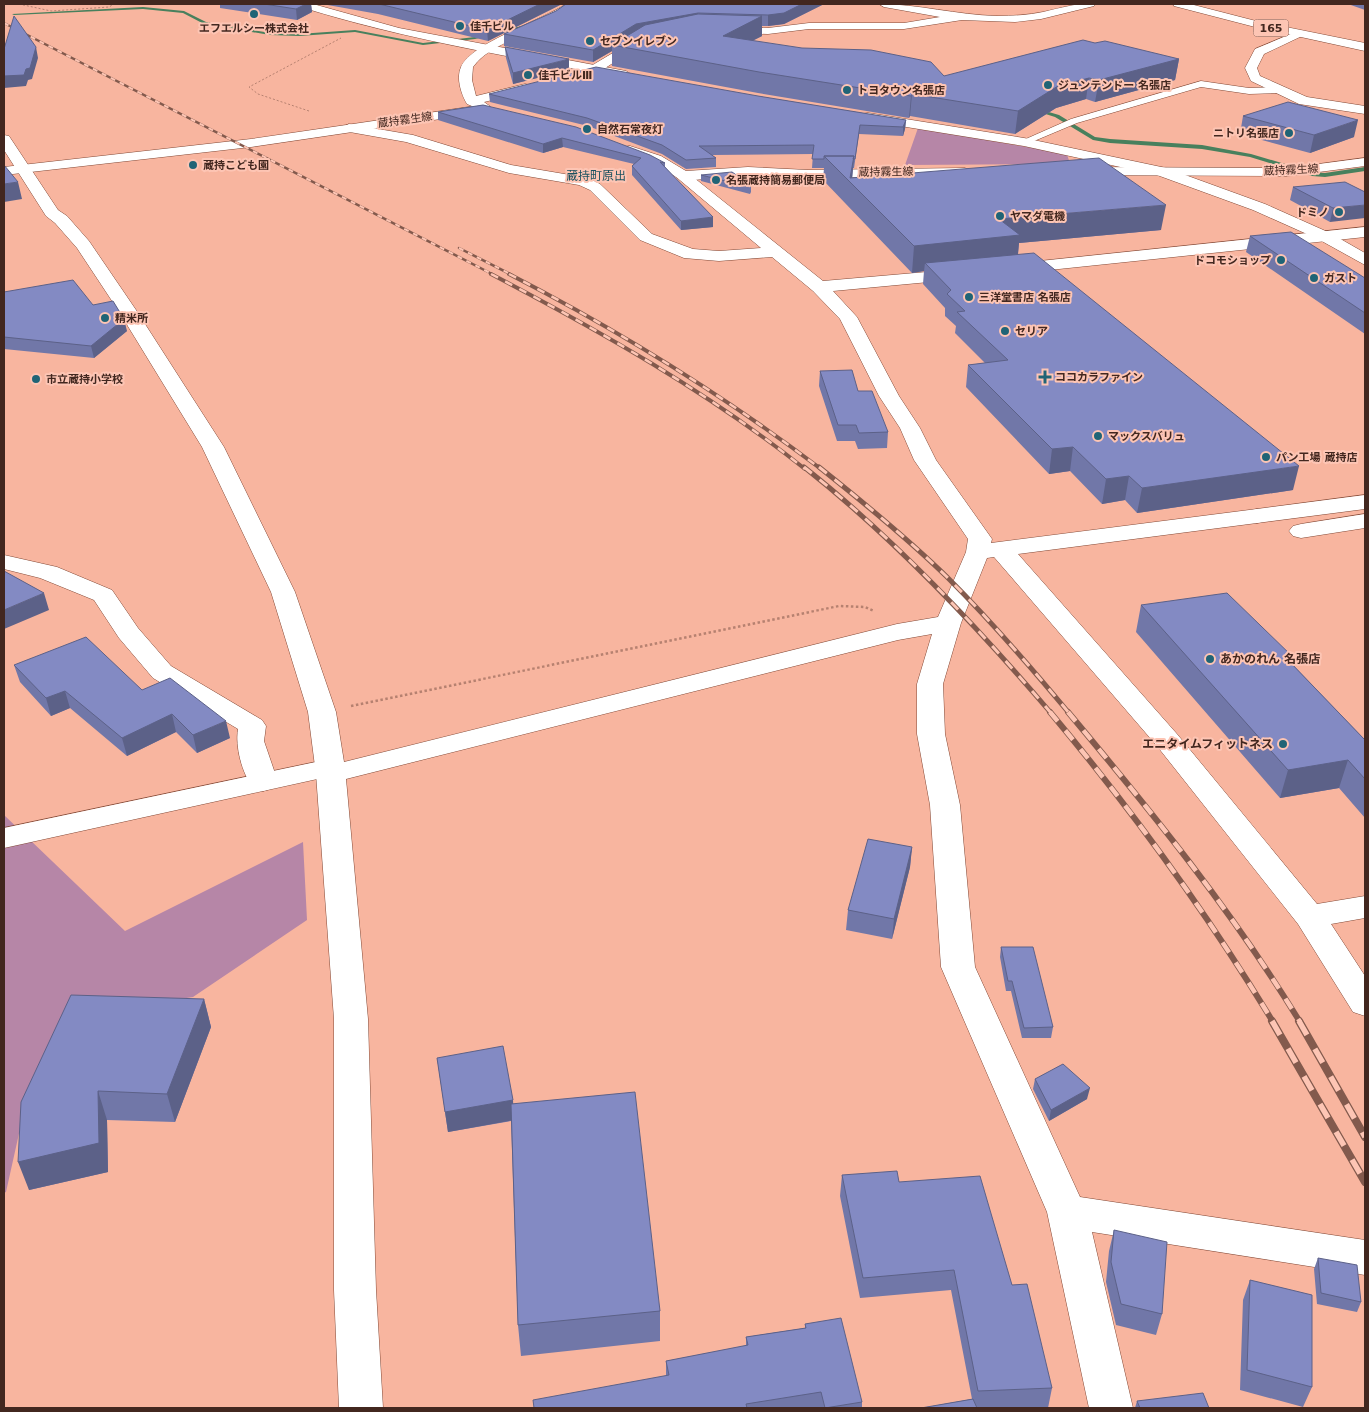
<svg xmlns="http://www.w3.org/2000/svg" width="1369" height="1412" viewBox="0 0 1369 1412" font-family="'DejaVu Sans','Noto Sans JP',sans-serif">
<rect width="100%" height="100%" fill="#f8b59f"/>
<path fill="#b686a7" d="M918,128L1067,154L1070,164L905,165Z
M4,815L125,931L303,842L307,920L193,997L67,1017L24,1111L6,1192L4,1193Z"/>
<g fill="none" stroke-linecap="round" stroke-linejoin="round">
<path fill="#48805d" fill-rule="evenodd" d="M143,7L184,11L206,22L270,33L299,34L355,30L423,43L475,37L530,24L532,25L475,39L423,45L355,32L299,36L270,35L204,24L183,13L143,9L14,15L12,14Z
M1035,108L1059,115L1095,137L1110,139L1202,145L1251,154L1312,172L1325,173L1365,167V171L1325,177L1312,176L1250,157L1202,149L1110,143L1093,140L1055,117L1033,110Z"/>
<g stroke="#834936" stroke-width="1">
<path id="service" d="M1201,81L1249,88L1279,87L1283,90L1279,93L1249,94L1201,87L1077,123L1027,144L1019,142L1071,119Z"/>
</g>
<g stroke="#834936" stroke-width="1">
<path id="minor" d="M566,4H578C554,33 496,35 473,67L472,80L476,96L525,84L530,85L531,88L530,91L484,102L491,107L484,111L467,104C461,94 456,78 461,67C471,43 543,20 566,4Z
M879,4C918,4 957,15 997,16C1012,16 1028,15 1043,12C1061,8 1077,3 1095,4L1094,6L1041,19L1015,22L962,20L904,29H809L768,34L725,33L719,30L725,27L768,28L809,23H904L940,17L884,7Z
M1298,31L1302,32V36L1264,54L1257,68L1260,76L1307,97L1365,106V114L1299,104L1251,81L1245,68L1255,49Z
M643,35L647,37V41L599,72L566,81L560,77L562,74L591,66Z
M349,124L413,135L511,165L588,178L600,184L652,234L693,249L719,251L761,248L675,176L678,173H688L823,281L961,269L967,270L970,274L967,278L961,279L833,291L857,317L899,396L920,428L936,460L992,539L991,543L1257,509L1265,511L1269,516L1265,521L1257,523L1018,554L1177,734L1317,904L1365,896V918L1331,924L1365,976V1016L1353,1012L1298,924L1157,746L994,557L987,558L961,623L943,684L945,734L960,805L975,967L1080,1197L1365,1240V1275L1092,1232L1133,1408H1089L1047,1212L941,967L930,805L917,734V684L932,634L898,640L346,779L368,1019L376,1290L383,1408H339L334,1290V1019L316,774L308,712L271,592L202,447L118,310L77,248L55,223L46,216L4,150V135L9,136L58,210L67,216L89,241L136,310L224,447L295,592L336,712L344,762L897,624L938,617L966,552L968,539L914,460L900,428L879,396L840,319L813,291L772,257L719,261L684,258L640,240L590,190L579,185L509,173L406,142L344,131L342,128Z
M1365,227V237L1011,274L1005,273L1002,269L1005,265L1011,264Z
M1365,514V528L1301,538L1293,536L1289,531L1293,526L1301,524Z
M4,555L57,567L112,590L138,628L171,666L262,720L266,726L264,741L278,782L273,788L263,791L253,788C242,773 235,747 238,729L153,678L119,638L94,600L40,578L4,569Z"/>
</g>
<g stroke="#834936" stroke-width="1">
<path id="tertiary" d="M297,4H313L399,28L626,71L632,75L626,79C516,57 405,40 298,6Z
M868,113L1024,138L1166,168L1265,204L1330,233L1365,253V265L1318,239L1253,210L1157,175L1024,146L863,120L861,117L863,114Z
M1365,495V509L1257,523L1249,521L1245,516L1249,511L1257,509Z
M330,759L340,762L344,768L340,774L4,848V828Z"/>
</g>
<g stroke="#834936" stroke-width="1">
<path id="secondary" d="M476,106L481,107L483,110L481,113L251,147L4,175V167L251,139Z
M630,146L661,156L686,171L748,167L808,170L965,168L972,172L965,176L808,178L748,175L683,181L651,162L625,153L623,150L625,147Z
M1365,158V166L1288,176L1080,175L1073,171L1080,167L1288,168Z"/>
</g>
<g stroke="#834936" stroke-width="1">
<path id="trunk" d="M1173,4H1190L1256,21L1365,43V51L1255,27L1174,6Z"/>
</g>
<path stroke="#b68170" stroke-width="1" stroke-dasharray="2 2" stroke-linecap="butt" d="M19,4L51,11L109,7L114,4
M309,111L258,94L249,87L341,38"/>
<path stroke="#b68170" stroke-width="2.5" stroke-dasharray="2.5 2.5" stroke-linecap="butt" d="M351,706L839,606L865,607L874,611"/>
<use href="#service" fill="#fff" fill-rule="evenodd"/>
<use href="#minor" fill="#fff" fill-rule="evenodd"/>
<use href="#tertiary" fill="#fff" fill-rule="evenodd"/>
<use href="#secondary" fill="#fff" fill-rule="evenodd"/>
<use href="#trunk" fill="#fff" fill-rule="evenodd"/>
<g stroke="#835a4d" stroke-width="2.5">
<path id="rail-far4" d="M4,23L494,275
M459,248L512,275"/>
</g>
<g stroke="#835a4d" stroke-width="4">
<path id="rail-far3" d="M491,274C600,331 708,392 805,469
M509,274C618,330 723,395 821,469"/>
</g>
<g stroke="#835a4d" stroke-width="5">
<path id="rail-far2" d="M804,467C895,539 976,625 1051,713
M819,467C863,502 907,538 947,577C990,620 1030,666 1069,713"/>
</g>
<g stroke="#835a4d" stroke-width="6">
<path id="rail-far1" d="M1050,712C1132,810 1207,913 1273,1022
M1068,712C1151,811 1233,912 1300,1022"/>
</g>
<g stroke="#835a4d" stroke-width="8">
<path id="rail" d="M1272,1021L1365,1182
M1299,1021L1365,1137"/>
</g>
<use href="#rail-far4" stroke="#fdc5b4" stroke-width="2" stroke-dasharray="5" stroke-linecap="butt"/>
<use href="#rail-far3" stroke="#fdc5b4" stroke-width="2.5" stroke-dasharray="8" stroke-linecap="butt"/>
<use href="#rail-far2" stroke="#fdc5b4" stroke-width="3" stroke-dasharray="10" stroke-linecap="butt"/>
<use href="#rail-far1" stroke="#fdc5b4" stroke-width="4.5" stroke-dasharray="12" stroke-linecap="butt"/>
<use href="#rail" stroke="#fdc5b4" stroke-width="5.5" stroke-dasharray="16" stroke-linecap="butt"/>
</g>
<path fill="#7177a8" d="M220,4H311L312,12L297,20L220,8Z
M322,4H562L488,41L378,14Z
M566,4H824L784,24L768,26H762V36L752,41L944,76L1179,59L1175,80L1095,102L1086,99L1056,108L1015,134L910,116L909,118L758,93L612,66V51L593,62L504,46V34L556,11Z
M1348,4H1365V10Z
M505,47L569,70L513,84L506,58Z
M489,94L758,96L906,120L905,129L903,136L859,134L854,168H853L852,178L1161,230L1019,243L1018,255L1293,490L1137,513L1125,500L1102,504L1070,471L1049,474L966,387L968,365L985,363L955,333L956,326L945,316V308L923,284L924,271L912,273L823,180L824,168H812L813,154L712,155L716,158V167L686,169L662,154L588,126L490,102Z
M483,105L665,163V167L713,227L681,230L632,175V166L634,164L563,147L543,153L438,120V112Z
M1243,116L1354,137L1310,153L1240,134Z
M701,175L751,185V192L750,194L701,181Z
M1293,187L1365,192L1330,222L1290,200Z
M1250,236L1365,278V334L1246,252Z
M4,292L127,331L94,358L4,349Z
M820,371L858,391L888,432L887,448L858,449L855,441H837L819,386Z
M1141,605L1293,665L1365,740V818L1339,788L1280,798L1136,632Z
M14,665L142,690L230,738L197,753L176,732L127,756L70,708L51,716L20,682Z
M912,847L910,867L892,939L846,930L848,910Z
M1001,947L1053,1027L1051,1038H1022L1011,991H1006L1000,957Z
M204,999L211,1027L175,1122L107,1120L108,1172L29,1190L21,1102Z
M437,1058L513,1100V1104L660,1311V1341L521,1356L518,1325L511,1121L448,1132Z
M1035,1079L1087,1099L1049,1121L1033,1089Z
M842,1175L899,1182L1052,1388L1048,1408H921L972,1399L951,1290L860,1298L840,1196Z
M1114,1230L1162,1314L1156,1335L1116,1325L1106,1282L1109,1251Z
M1318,1258L1361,1302L1357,1312L1317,1304L1314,1269Z
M1250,1280L1312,1387L1303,1407L1240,1390L1243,1300Z
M805,1324L862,1402V1408H534L666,1376V1361L746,1346V1337L805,1328Z
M1137,1401L1209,1408H1135Z"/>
<path fill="#5c6188" d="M306,4H311L312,12L297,20L296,9Z
M540,4H562L488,41L487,30Z
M802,4H824L784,24L768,26V15Z
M698,13V24L612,45V51L593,62V50L636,24Z
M762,16V36L722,56L723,36Z
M36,47L38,58L32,79L28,80L26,86L4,88V76Z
M569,59V70L513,84V73Z
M1179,59L1175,80L1095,102L1099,80Z
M1089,78L1086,99L1056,108L1015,134L1018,111L1058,86Z
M912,94L910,116L909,118L911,96Z
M906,120L905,129L903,136V127Z
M1358,120L1354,137L1310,153L1314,135Z
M562,138L563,147L543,153V144Z
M854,156L852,180L850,182Z
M18,182L22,199L4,202V184Z
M1166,205L1161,230L1019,243L1017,262L925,263L924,271L912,273L914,246L999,219Z
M1365,205V218L1330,222L1333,208Z
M713,217V227L681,230V221Z
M124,319L127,331L94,358L91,346Z
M1073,447L1070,471L1049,474L1052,449Z
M1299,466L1293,490L1137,513L1142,488Z
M1129,476L1125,500L1102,504L1106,479Z
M44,593L49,610L4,629V610Z
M1295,659L1287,686L1288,660Z
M65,691L70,708L51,716L46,698Z
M172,714L176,732L127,756L122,738Z
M226,721L230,738L197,753L193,735Z
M1348,760L1339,788L1280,798L1288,770Z
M912,847L910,867L892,939L894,919Z
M204,999L211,1027L175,1122L167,1094Z
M1090,1088L1087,1099L1049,1121L1051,1110Z
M98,1091L107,1120L108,1172L29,1190L18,1162Z
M513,1100L514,1120L448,1132L445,1112Z"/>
<path fill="#838ac3" stroke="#5c6188" d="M264,4H306L296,9Z
M379,4H540L487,30Z
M566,4H802L784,13L768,15L698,13L636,24L593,50L504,34L556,11Z
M698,14L762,16L723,36L802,48L871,50L931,62L944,76L1083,40L1095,43L1105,41L1179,59L1099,80L1089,78L1058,86L1018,111L912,94L911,96L759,72L612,45L645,25Z
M14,16L36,47L30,68L26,69L24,75L4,76V49Z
M505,47L569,59L513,73Z
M596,67L758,96L906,120L903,127L860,125L855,159H853L854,156H824V159H812L814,145L699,146L716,158L686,160L662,145L587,118L489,94Z
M1288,102L1358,120L1314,135L1243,116Z
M483,105L576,127L650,155L665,163L660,162L713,217L681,221L632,166L641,158L562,138L543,144L438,112Z
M824,156H854L850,178L1099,158L1166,205L999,219L1020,235L914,246Z
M4,165L18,182L4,184Z
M732,172L751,185L750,187L701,175Z
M1345,182L1365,192V205L1333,208L1293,187Z
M1291,232L1365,278V313L1250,236Z
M1034,253L1299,466L1142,488L1129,476L1106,479L1073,447L1052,449L968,365L1008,360L957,312L965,311L947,294L951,290L925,263Z
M73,280L93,305L113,301L124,319L91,346L4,337V292Z
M852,370L858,391H872L888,432L859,433L856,425H838L820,371Z
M4,571L44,593L4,610Z
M1227,593L1295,659L1288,660L1365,740V779L1348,760L1288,770L1141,605Z
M86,637L142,690L170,678L226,721L193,735L172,714L122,738L65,691L46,698L14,665Z
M868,839L912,847L894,919L848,910Z
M1001,947H1033L1053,1027L1024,1028L1012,981H1008Z
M71,995L204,999L167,1094L98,1091L99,1143L18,1162L21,1102Z
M503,1046L513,1100L445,1112L437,1058Z
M1063,1064L1090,1088L1051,1110L1035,1079Z
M635,1092L660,1311L518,1325L511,1104Z
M897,1171L899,1182L980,1176L1012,1285L1027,1284L1052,1388L978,1391L954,1270L863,1278L842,1175Z
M1114,1230L1167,1242L1162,1314L1121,1304L1111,1262Z
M1318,1258L1357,1265L1361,1302L1321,1293Z
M1250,1280L1312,1295V1387L1247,1370Z
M841,1318L862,1402L825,1408L821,1392L746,1404L747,1408H534L533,1400L669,1375L666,1361L748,1345L746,1337L806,1328L805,1324Z
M1203,1393L1209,1408H1140L1137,1401Z
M973,1399L977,1408H921Z"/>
<g fill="#206476" stroke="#fdc5b4" stroke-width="2">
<circle cx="254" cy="14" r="5"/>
<circle cx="460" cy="26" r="5"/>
<circle cx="590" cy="41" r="5"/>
<circle cx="528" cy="75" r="5"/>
<circle cx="1048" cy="85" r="5"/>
<circle cx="847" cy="90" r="5"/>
<circle cx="587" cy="129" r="5"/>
<circle cx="1289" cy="133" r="5"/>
<circle cx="193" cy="165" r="5"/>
<circle cx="716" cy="180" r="5"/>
<circle cx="1339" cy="212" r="5"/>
<circle cx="1000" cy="216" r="5"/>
<circle cx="1281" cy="260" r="5"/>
<circle cx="1314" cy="278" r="5"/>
<circle cx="969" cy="297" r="5"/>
<circle cx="105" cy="318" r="5"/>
<circle cx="1005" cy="331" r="5"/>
<path d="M1042.5 369.5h5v5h5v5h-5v5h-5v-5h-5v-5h5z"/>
<circle cx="36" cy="379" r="5"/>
<circle cx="1098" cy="436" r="5"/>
<circle cx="1266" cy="457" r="5"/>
<circle cx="1210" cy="659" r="5"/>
<circle cx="1283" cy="744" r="5"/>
</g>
<g text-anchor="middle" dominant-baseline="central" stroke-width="4" stroke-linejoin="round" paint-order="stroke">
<g font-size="11" font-weight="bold" fill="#42271f" stroke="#fdc5b4" text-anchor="start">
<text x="470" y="26">佳千ビル</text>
<text x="254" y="28" text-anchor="middle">エフエルシー株式会社</text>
<text x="600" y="41">セブンイレブン</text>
<text x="538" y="75">佳千ビルⅢ</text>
<text x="1058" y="85">ジュンテンドー 名張店</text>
<text x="857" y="90">トヨタウン名張店</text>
<text x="597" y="129">自然石常夜灯</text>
<text x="1279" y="133" text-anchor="end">ニトリ名張店</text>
<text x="203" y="165">蔵持こども園</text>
<text x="726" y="180">名張蔵持簡易郵便局</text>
<text x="1329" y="212" text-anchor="end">ドミノ</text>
<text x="1010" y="216">ヤマダ電機</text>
<text x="1271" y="260" text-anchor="end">ドコモショップ</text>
<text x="1324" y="278">ガスト</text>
<text x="979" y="297">三洋堂書店 名張店</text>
<text x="115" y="318">精米所</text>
<text x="1015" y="331">セリア</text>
<text x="1055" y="377">ココカラファイン</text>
<text x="46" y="379">市立蔵持小学校</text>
<text x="1108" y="436">マックスバリュ</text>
<text x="1276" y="457">パン工場 蔵持店</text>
</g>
<rect fill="#fdc5b4" stroke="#7a564c" stroke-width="1" x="1253.5" y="19.5" width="35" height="17" rx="4"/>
<g font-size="11" font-weight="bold" fill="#42271f">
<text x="1271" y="28">165</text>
</g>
<g font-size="11" fill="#42271f" stroke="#fdc5b4">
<text transform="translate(405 120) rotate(-8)">蔵持霧生線</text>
<text transform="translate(1291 170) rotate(-3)">蔵持霧生線</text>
<text transform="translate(886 172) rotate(-1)">蔵持霧生線</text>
</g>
<g font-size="12" fill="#1b515f" stroke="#fdc5b4">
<text x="596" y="176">蔵持町原出</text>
</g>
<g font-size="12" font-weight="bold" fill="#42271f" stroke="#fdc5b4" text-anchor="start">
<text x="1220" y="659">あかのれん 名張店</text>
<text x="1273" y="744" text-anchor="end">エニタイムフィットネス</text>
</g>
</g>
<rect width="1369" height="1412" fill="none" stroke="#42271f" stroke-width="10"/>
</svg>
